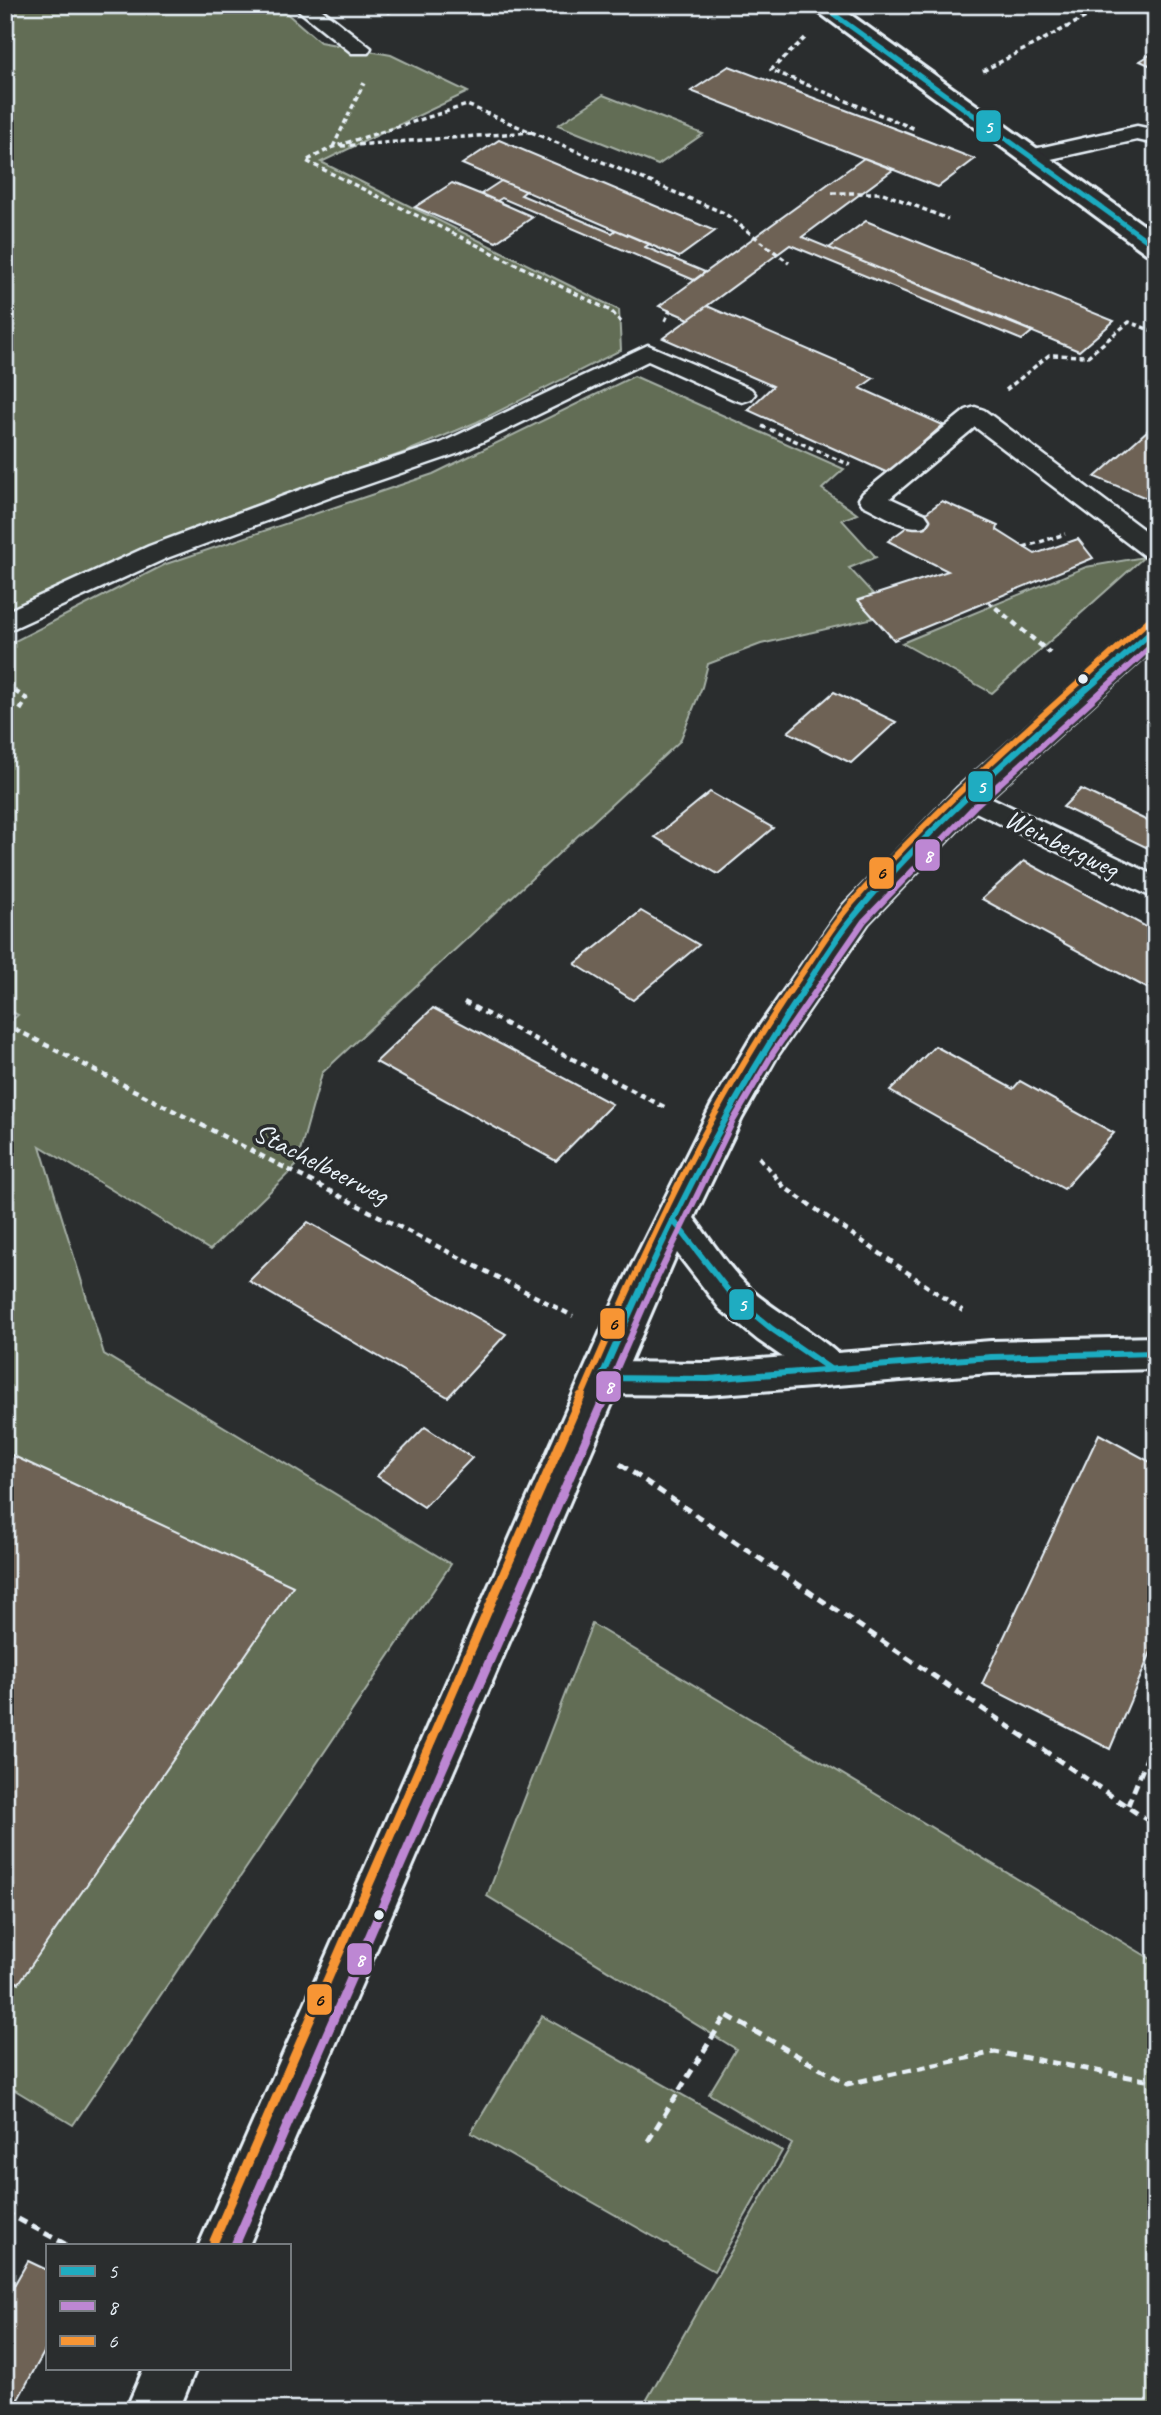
<svg xmlns="http://www.w3.org/2000/svg" width="1161" height="2415" viewBox="0 0 1161 2415" font-family="Caveat,sans-serif">
<rect width="100%" height="100%" fill="#2a2d2e"/>
<filter id="ink" filterUnits="userSpaceOnUse"><feTurbulence type="fractalNoise" baseFrequency=".0143" numOctaves="2"/><feDisplacementMap in="SourceGraphic" scale="14" xChannelSelector="R" yChannelSelector="G"/><feConvolveMatrix kernelMatrix="1 2 1 2 8 2 1 2 1" color-interpolation-filters="sRGB"/></filter>
<g filter="url(#ink)">
<path fill="#626d54" stroke="#a5afa6" stroke-width="2" d="M5,5H277L320,42L391,55L468,92L321,162L619,310L621,350L477,422L408,451L170,538L5,612Z
M603,95L703,134L658,165L558,125Z
M634,376L844,469L822,489L857,514L842,520L876,557L849,568L874,595L859,601L874,618L761,644L708,664L702,687L680,741L322,1073L296,1166L210,1250L40,1146L104,1354L451,1564L73,2125L5,2084V1026L18,1015L5,1008V646L166,564L433,474Z
M1144,557L992,693L902,643L1086,567Z
M592,1624L1156,1962V2410H641L792,2144L709,2094L736,2049L487,1896Z
M542,2016L782,2151L714,2271L471,2133Z"/>
<path fill="#6e6254" stroke="#e8f1f8" stroke-width="2" d="M371,5H405L389,13Z
M1156,51V68L1140,61Z
M729,66L912,135L975,159L938,187L691,91Z
M499,140L715,231L679,257L462,164Z
M864,158L894,169L802,237L1033,331L1022,340L790,245L689,319L659,306Z
M501,181L526,191L521,195L612,233L616,230L650,244L645,247L705,272L694,280L502,198L497,201L481,194Z
M452,183L497,201L533,217L496,242L415,207Z
M866,221L1114,321L1079,351L829,248Z
M707,306L874,378L860,388L943,425L888,473L748,410L773,386L663,338Z
M1156,423V502L1095,477Z
M942,501L998,526L997,530L1035,554L1078,539L1093,558L894,640L858,600L948,571L888,541Z
M834,692L896,722L851,763L788,732Z
M1081,789L1156,825V852L1063,807Z
M710,792L773,828L718,874L655,837Z
M1024,861L1156,932V993L982,899Z
M641,911L699,945L633,1000L575,964Z
M433,1008L612,1104L556,1161L376,1062Z
M935,1046L1013,1089L1020,1081L1114,1133L1064,1189L890,1091Z
M308,1222L506,1334L448,1397L249,1281Z
M425,1427L472,1458L424,1507L377,1476Z
M1099,1434L1156,1465V1640L1110,1749L982,1684Z
M5,1452L293,1586L19,1983L5,1976Z
M28,2261L47,2270V2347L12,2410H5V2301Z"/>
<g fill="none" stroke-linecap="round" stroke-linejoin="round">
<g stroke="#e8f1f8" stroke-width="5">
<path id="lane" d="M292,5H316L371,48L368,53H352Z
M1137,126L1156,130V144L1137,140L1033,163L1025,161L1022,156L1025,151Z
M648,345L751,389L755,394L751,399L742,402L733,399L648,361L459,453L331,497L167,558L5,632V612L149,546L313,485L441,443Z
M975,407L984,410L1156,539V560L1147,558L975,427L890,498L925,514L929,520L925,526C905,531 881,513 863,505L859,499L863,493L966,410Z
M969,787L1156,876V899L959,804L954,797L959,790Z"/>
</g>
<g stroke="#e8f1f8" stroke-width="6">
<path id="street" d="M809,5H837L1156,234V255L1146,253Z
M1156,1337V1369L991,1373L708,1395L601,1394L587,1390L581,1378L587,1366L601,1362L708,1363L991,1341Z"/>
</g>
<g stroke="#e8f1f8" stroke-width="6">
<path id="secondary" d="M1156,618V646L981,805L868,923L777,1056L742,1118L694,1218C711,1241 728,1267 748,1287C773,1312 837,1343 850,1369L844,1380L830,1385L816,1380L758,1340L720,1309L677,1253L249,2245H199L617,1295L711,1106L751,1038L844,905L957,789L1145,621Z
M144,2368H196L179,2410H126Z"/>
</g>
<path stroke="#e8f1f8" stroke-width="3.5" stroke-dasharray="5 3.5" stroke-linecap="butt" d="M805,38L771,70L915,129
M983,71L1109,5
M341,146L532,132
M333,147L364,83
M832,193H883L948,219
M665,321L670,310
M621,322L611,311L306,161L333,147L467,105L724,213L789,263
M1006,390L1049,355L1088,356L1129,322L1153,331L1156,329
M762,426L850,465
M1024,547L1065,534
M989,602L998,610"/>
<path stroke="#e8f1f8" stroke-width="4.5" stroke-dasharray="6 5" stroke-linecap="butt" d="M996,608L1050,653
M5,685L27,699L19,712
M464,1002L666,1108
M5,1024L573,1316
M759,1157L784,1187L963,1311"/>
<path stroke="#e8f1f8" stroke-width="5" stroke-dasharray="9 6" stroke-linecap="butt" d="M620,1464L1156,1826
M1128,1805L1156,1736
M648,2141L726,2015L847,2084L995,2052L1156,2082
M5,2212L67,2245"/>
<use href="#lane" fill="#2a2d2e" fill-rule="evenodd"/>
<use href="#street" fill="#2a2d2e" fill-rule="evenodd"/>
<use href="#secondary" fill="#2a2d2e" fill-rule="evenodd"/>
<g stroke="#2a2d2e" stroke-width="9">
<path id="bus-1-far1" d="M821,5L1156,247"/>
</g>
<g stroke="#2a2d2e" stroke-width="11">
<path id="bus-1" d="M673,1220L734,1298L772,1329L830,1369
M601,1378C658,1247 719,1118 798,999C815,972 831,945 851,920C940,812 1052,721 1156,628
M601,1378L708,1379L991,1357L1156,1353"/>
</g>
<g stroke="#2a2d2e" stroke-width="11">
<path id="bus-2-far1" d="M604,1398L647,1299L733,1121L773,1053L864,921L976,805L1156,642"/>
</g>
<g stroke="#2a2d2e" stroke-width="14">
<path id="bus-2" d="M235,2245L605,1396"/>
</g>
<g stroke="#2a2d2e" stroke-width="11">
<path id="bus-3-far1" d="M581,1398C643,1253 708,1109 798,979C815,955 830,928 850,905C941,802 1047,712 1149,620"/>
</g>
<g stroke="#2a2d2e" stroke-width="14">
<path id="bus-3" d="M214,2241L581,1396"/>
</g>
<use href="#bus-1-far1" stroke="#1facc1" stroke-width="5"/>
<use href="#bus-1" stroke="#1facc1" stroke-width="6"/>
<use href="#bus-2-far1" stroke="#bd87d3" stroke-width="6"/>
<use href="#bus-2" stroke="#bd87d3" stroke-width="9"/>
<use href="#bus-3-far1" stroke="#f79534" stroke-width="6"/>
<use href="#bus-3" stroke="#f79534" stroke-width="9"/>
</g>
</g>
<g fill="#e8f1f8" stroke="#2a2d2e" stroke-width="2.5">
<circle cx="1083" cy="679" r="6"/>
<circle cx="379" cy="1915" r="6"/>
</g>
<g text-anchor="middle" dominant-baseline="central" stroke-width="7" stroke-linejoin="round" paint-order="stroke">
<g font-size="28" fill="#e8f1f8" stroke="#2a2d2e">
<text transform="translate(1062 843) rotate(26)">Weinbergweg</text>
<text transform="translate(321 1163) rotate(27)">Stachelbeerweg</text>
</g>
</g>
<g stroke="#2a2d2e" stroke-width="2.5">
<rect x="975" y="109" width="27" height="34" rx="7" fill="#1facc1"/>
<rect x="967" y="770" width="27" height="33" rx="7" fill="#1facc1"/>
<rect x="914" y="838" width="27" height="34" rx="7" fill="#bd87d3"/>
<rect x="868" y="856" width="27" height="34" rx="7" fill="#f79534"/>
<rect x="728" y="1288" width="27" height="33" rx="7" fill="#1facc1"/>
<rect x="599" y="1307" width="27" height="33" rx="7" fill="#f79534"/>
<rect x="595" y="1370" width="27" height="33" rx="7" fill="#bd87d3"/>
<rect x="346" y="1942" width="27" height="34" rx="7" fill="#bd87d3"/>
<rect x="306" y="1983" width="27" height="33" rx="7" fill="#f79534"/>
</g>
<g font-size="19" text-anchor="middle" font-weight="bold" fill="#fff">
<text x="988" y="133">5</text>
<text x="981" y="793">5</text>
<text x="928" y="862">8</text>
<text x="742" y="1311">5</text>
<text x="609" y="1393">8</text>
<text x="360" y="1966">8</text>
</g>
<g font-size="19" text-anchor="middle" font-weight="bold" fill="#111">
<text x="881" y="879">6</text>
<text x="613" y="1330">6</text>
<text x="319" y="2006">6</text>
</g>
<rect width="1161" height="2415" fill="none" stroke="#2a2d2e" stroke-width="28"/>
<rect x="14" y="14" width="1133" height="2387" fill="none" stroke="#e8f1f8" stroke-width="2.5" filter="url(#ink)"/>
<rect x="46" y="2244" width="245" height="126" fill="#2a2d2e" stroke="#767b7f" stroke-width="2"/>
<rect x="60" y="2266" width="35" height="10" fill="#1facc1" stroke="#767b7f" stroke-width="2"/>
<text x="108" y="2278" font-size="21" fill="#e8f1f8">5</text>
<rect x="60" y="2301" width="35" height="10" fill="#bd87d3" stroke="#767b7f" stroke-width="2"/>
<text x="108" y="2314" font-size="21" fill="#e8f1f8">8</text>
<rect x="60" y="2336" width="35" height="10" fill="#f79534" stroke="#767b7f" stroke-width="2"/>
<text x="108" y="2348" font-size="21" fill="#e8f1f8">6</text>
</svg>
